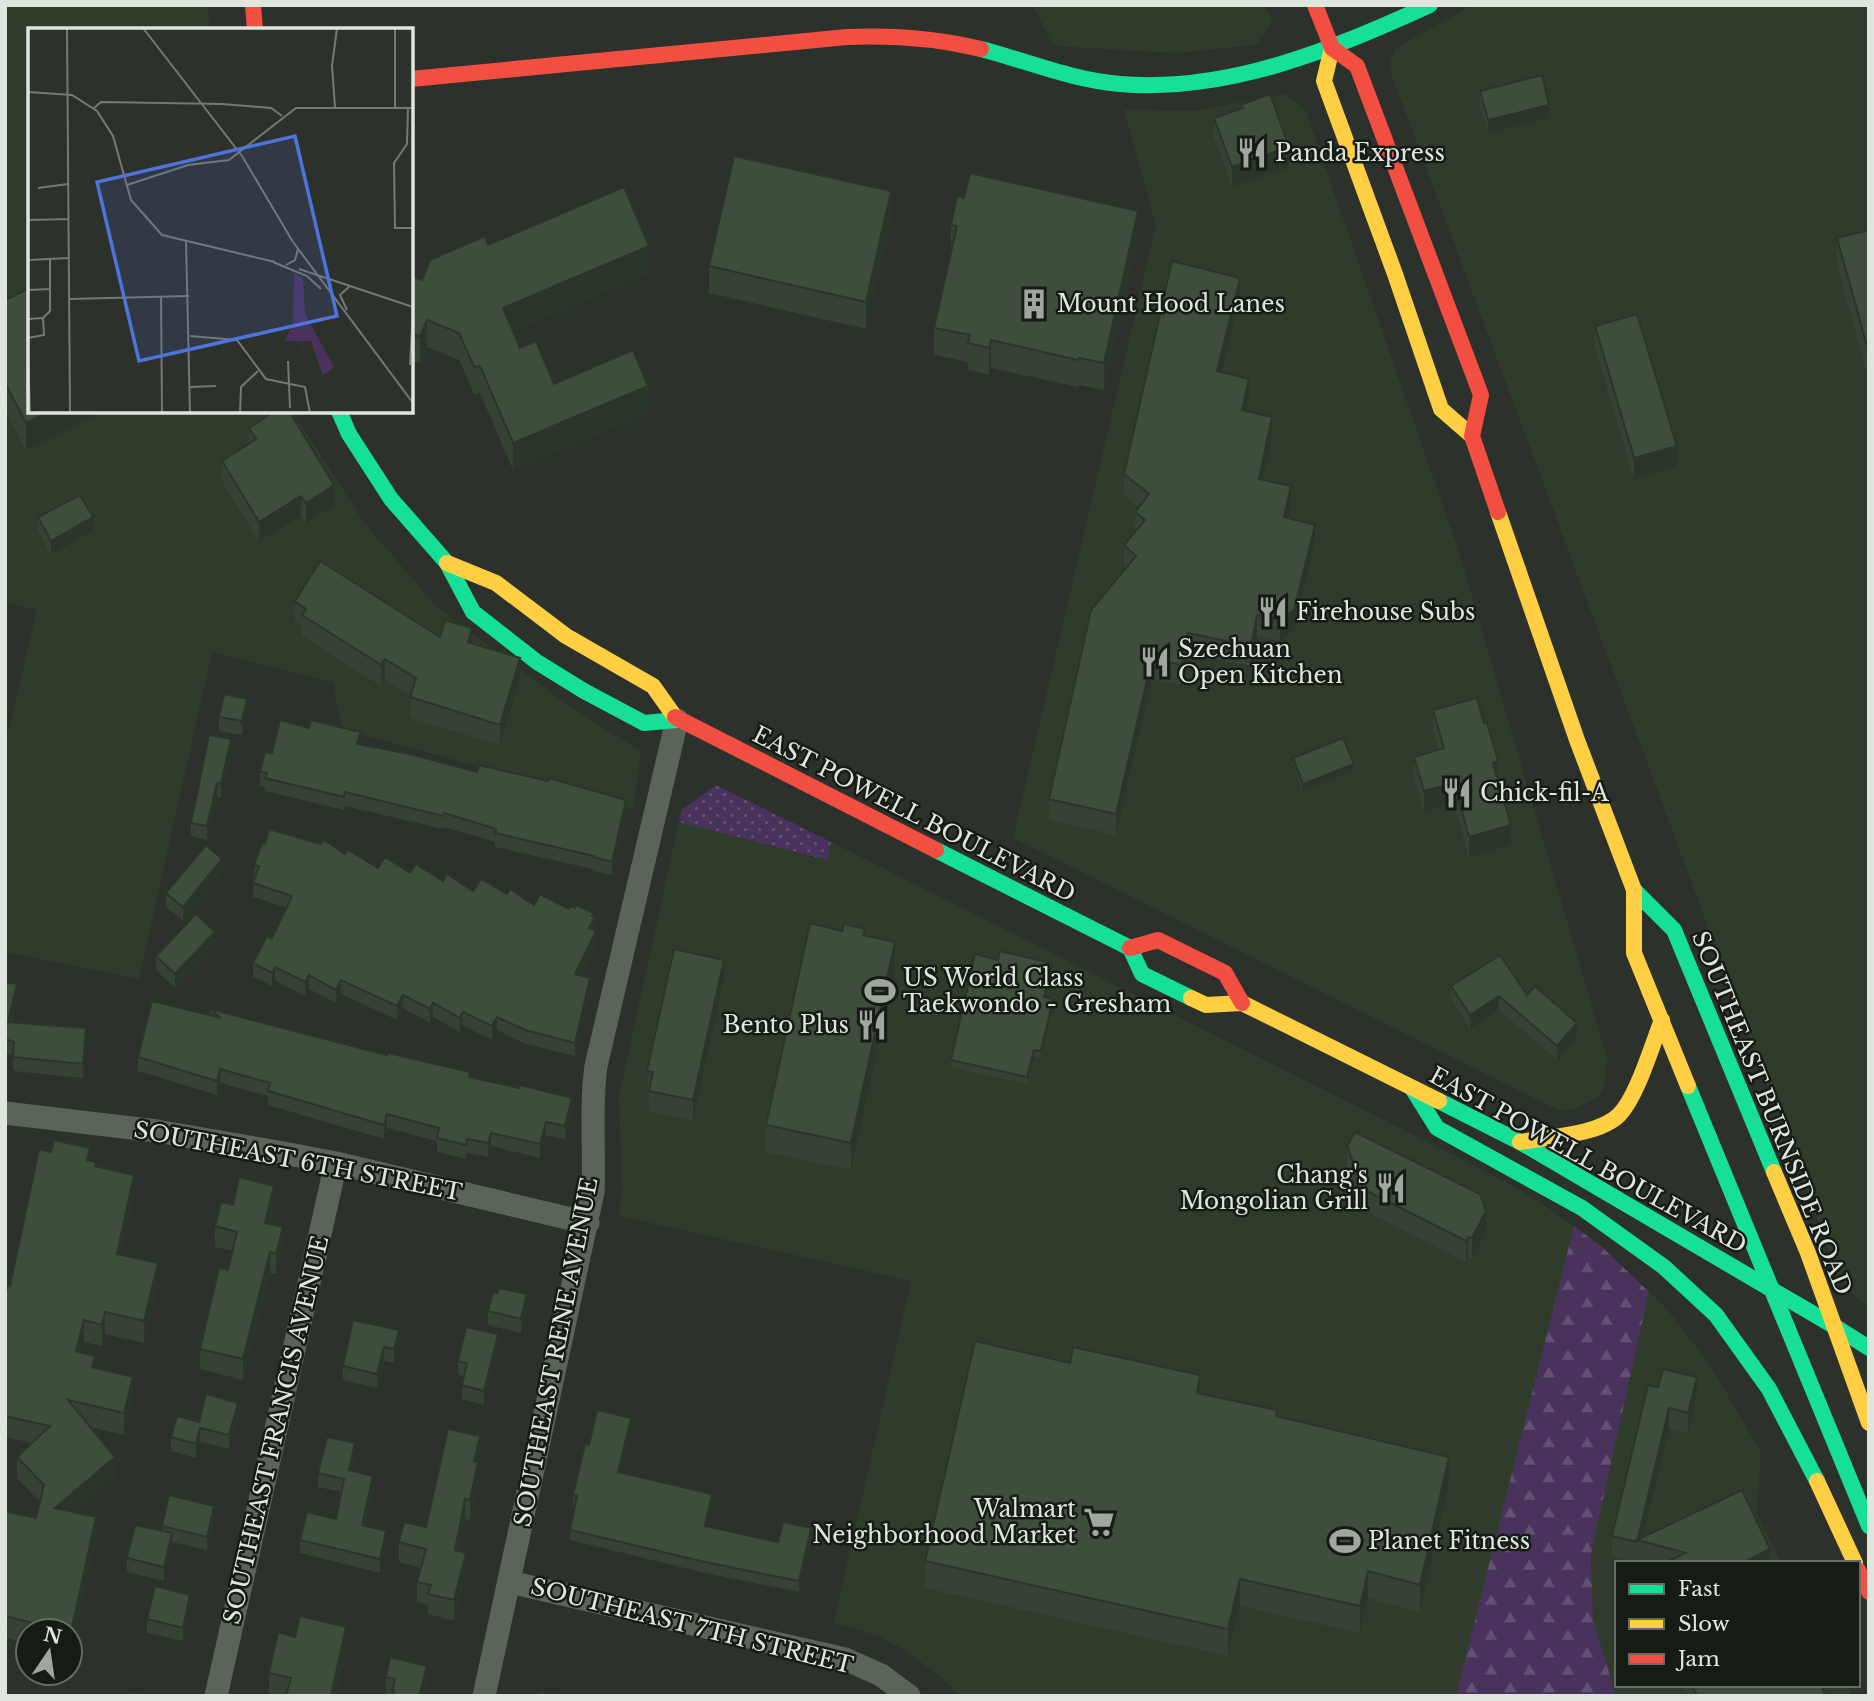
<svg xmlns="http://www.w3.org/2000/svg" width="1874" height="1701" viewBox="0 0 1874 1701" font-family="'Libre Baskerville',serif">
<defs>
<pattern id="grass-dots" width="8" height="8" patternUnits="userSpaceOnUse" patternTransform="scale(1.75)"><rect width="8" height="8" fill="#49335d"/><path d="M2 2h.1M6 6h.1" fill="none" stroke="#635174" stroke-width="1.8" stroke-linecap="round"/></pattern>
<pattern id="forest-firs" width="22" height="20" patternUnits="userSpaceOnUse" patternTransform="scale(1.75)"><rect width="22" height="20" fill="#49335d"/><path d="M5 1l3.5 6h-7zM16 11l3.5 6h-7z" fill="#635174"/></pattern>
</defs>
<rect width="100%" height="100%" fill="#2c312b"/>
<path fill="#2f3c2c" d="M5,5H208L210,30H30V411H292L366,525L435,605L565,703L641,752L633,809L342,729L333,682L212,652L139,979L5,952V746L37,610L5,602Z
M1033,5H1265L1272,21L1256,45L1177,53L1053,46Z
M1473,5H1869V1309L1850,1292L1836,1271L1392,76L1390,62L1396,48Z
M1284,94L1305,109L1458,549L1607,1058L1604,1087L1599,1097L1572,1110H1558L1013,838L1156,225L1124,110L1194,111Z
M679,822L826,860L831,842L1489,1173L1540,1202L1602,1247L1524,1696H960L938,1674L899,1647L878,1636L834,1622L911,1281L619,1216L622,1190L619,1096Z
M1649,1292L1670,1313L1710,1365L1761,1452L1757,1514L1782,1563H1617V1685H1848L1853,1696L1615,1695L1593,1619L1591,1554Z"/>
<path fill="url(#grass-dots)" d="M716,785L831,842L827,860L679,822L682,810Z"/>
<path fill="url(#forest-firs)" d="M1574,1226L1602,1247L1649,1292L1591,1554L1593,1619L1616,1696H1456Z"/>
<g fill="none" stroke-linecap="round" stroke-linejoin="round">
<path stroke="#5b6459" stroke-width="23" d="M5,1113L157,1131L284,1153L336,1163L588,1223
M509,1582L845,1659L881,1675L909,1696
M216,1696L336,1163
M484,1696L593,1192C595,1149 590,1110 596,1066L677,720"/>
<path stroke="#16e098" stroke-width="16" d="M981,49C1027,61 1072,80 1120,84C1229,93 1333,49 1430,5
M339,411L349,434L391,499L447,563L473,612L537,662L584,691L644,723L677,720
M936,850L1130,948L1142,974L1191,998
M1634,890L1674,930L1774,1172
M1688,1086L1869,1526
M1412,1088L1437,1128L1582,1208L1664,1267L1716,1315L1769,1389L1817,1481
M1439,1101L1520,1142L1834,1326
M1834,1326L1869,1348"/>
<path stroke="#ffcf43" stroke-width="16" d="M1332,48L1324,81L1395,274L1441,409L1472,436
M1498,512L1577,740L1634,890V953L1688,1086
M447,563L496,583L566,636L653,686L675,717
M1191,998L1206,1005L1242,1003L1439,1101
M1520,1142C1548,1137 1599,1135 1619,1115C1637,1097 1652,1045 1662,1020
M1774,1172L1808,1253L1869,1423
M1817,1481L1855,1563"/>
<path stroke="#f24e42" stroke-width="16" d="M253,5L255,30
M1315,5L1332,48L1357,66L1481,395L1472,436L1498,512
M411,79L847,37C892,35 936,38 981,49
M675,717L936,850
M1130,948L1158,940L1225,973L1242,1003
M1858,1570L1869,1592"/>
</g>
<path fill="#354234" d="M1480,91L1549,118L1488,134L1480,105Z
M1241,105L1289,168L1232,187L1214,138V118L1241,109Z
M891,218L866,329L709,293V266Z
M951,225L1138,238L1104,390L1079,385L1078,387L991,368L989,375L968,370V362L934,355V328L951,252Z
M1869,230V380L1837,265V238Z
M488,245L649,273L513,331L520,348L554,384L648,413L513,470L480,393L474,394L459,360L427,347L420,364L411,360V276L422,280Z
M1240,299L1222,372L1249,400L1246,411L1272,438L1263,480L1291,506L1288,518L1315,545L1294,631L1280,641L1257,636L1251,666L1188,654L1181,685L1152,679L1116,835L1049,820V799L1126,568L1124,566V545L1135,532V512L1139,507L1124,495V474Z
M5,300L30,411H105L26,451L5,410Z
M1595,326L1677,466L1634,479L1595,347Z
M249,428L334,506L306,524L301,516L259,542L222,481V461L249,444Z
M38,517L93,531L51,555L38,531Z
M295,601L440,637L472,643L520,679L500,745L410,718L411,695L385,680L381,686L302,636V626L295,622Z
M1433,710L1498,781L1511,846L1469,857L1454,803L1424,812L1414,777V757L1439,750L1433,731Z
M247,712L242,735L219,731V717Z
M360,744L626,814L612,875L593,871V869L495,847V842L444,827L443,829L345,806L344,810L265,791V787L260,786V772L272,753Z
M231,753L221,798L217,797L207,840L191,836V823Z
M1293,758L1354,771L1303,791L1293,765Z
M345,854L378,868L410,873L443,881L473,891L507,894L534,905L569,909L594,917L596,945L581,976L590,992L575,1056L525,1044L497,1030L492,1040L463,1026L460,1032L433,1017L430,1023L403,1008L397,1020L341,994L336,1003L309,989L305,996L275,981L272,986L253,977V963L272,938L287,908L253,897L254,865Z
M222,873L183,920L166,907V893Z
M865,935L895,969L851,1170L766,1152V1125Z
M215,946L175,988L156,970V956Z
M998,960L1052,970L1045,998L1053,1006L1041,1058L1034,1057L1027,1084L951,1067V1060Z
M724,980L693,1121L649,1111L647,1071Z
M5,982L17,998L12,1022L86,1042L83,1078L13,1071V1055L5,1053Z
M1451,986L1527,995L1577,1037L1557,1060L1499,1010L1470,1029L1451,999Z
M210,1009L470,1077L572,1111L565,1140L546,1135L540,1158L491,1146L488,1157L467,1153L466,1159L437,1152V1141L387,1128L384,1139L268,1105V1096L220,1083L217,1095L138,1071V1057L210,1016Z
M1347,1146L1486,1232L1472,1259L1468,1257L1466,1262L1363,1210L1347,1167Z
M90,1161L134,1196L121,1255L158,1284L144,1343L105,1334L102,1346L84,1342L81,1353L95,1368L133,1398L124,1435L90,1427L115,1478L75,1512L96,1539L71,1654L70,1653V1631H28V1643L5,1638V1511L36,1518L40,1502L17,1478V1457L32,1443L5,1437V1295L10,1286Z
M233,1205L274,1206L270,1224L283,1247L276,1274L270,1273L243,1380L200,1369V1349L228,1270L233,1251L215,1247V1226Z
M497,1293L527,1308L521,1333L488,1325V1311Z
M353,1320L399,1344L394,1363L384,1361L377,1388L343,1380V1366Z
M498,1348L484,1405L462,1399V1385L464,1376L458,1375V1361Z
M1648,1385L1697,1397L1688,1433L1669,1429L1643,1538L1770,1563H1639L1637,1562V1561V1562L1612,1556V1536Z
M1200,1393L1277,1417L1449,1484L1420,1612L1368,1598L1360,1633L1240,1606L1228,1656L925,1588V1561Z
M238,1416L229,1449L200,1442L196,1458L171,1451V1437L199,1422Z
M631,1428L620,1472L712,1504L707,1526L778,1542L811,1539L799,1592L705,1573L570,1540V1530L575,1506H573V1495L589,1445Z
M355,1457L352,1471L373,1490L365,1526L386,1545L380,1573L300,1553V1540L336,1519L341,1492L318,1487V1473Z
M480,1457L478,1466V1482L470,1520L465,1519L459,1551L466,1573L454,1621L428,1614V1605L417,1602V1582L421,1568L399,1562V1542L426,1527Z
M214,1519L207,1550L172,1542V1547L164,1581L127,1572V1558L162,1531V1526Z
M190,1609L183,1641L147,1633V1619Z
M346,1648L336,1696H280L269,1693V1673Z
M386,1677L427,1684L424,1694L428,1696H390L386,1695Z
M1682,1685H1821L1826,1696H1687Z"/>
<path fill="#2b362a" d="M1549,105V118L1488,134V120Z
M1289,147V168L1232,187V167Z
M891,191V218L866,329V302Z
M1138,211V238L1104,390V363Z
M649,246V273L503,335V308Z
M1240,278V299L1217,391V371Z
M427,320V347L420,364V337Z
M991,340V368L989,375V348Z
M1249,379V400L1242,431V410Z
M648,386V413L513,470V443Z
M50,411H105L26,451V423Z
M1272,417V438L1259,500V479Z
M1677,446V466L1634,479V458Z
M334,485V506L306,524V503Z
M1291,486V506L1284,538V517Z
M301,496V516L259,542V522Z
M93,517V531L51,555V541Z
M1315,525V545L1294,631L1280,641V620Z
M7,588V627L5,637V597Z
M1257,615V636L1251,666V646Z
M472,628V649L468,642Z
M1188,633V654L1181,685V665Z
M520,658V679L500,745V725Z
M1152,658V679L1116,835V814Z
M385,659V680L381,686V665Z
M247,699V712L242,735V721Z
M231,739V753L221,798V784Z
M1498,761V782L1493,763Z
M1354,764V771L1303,791V784Z
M217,783V797L207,840V826Z
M1454,783V803L1424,812V791Z
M626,800V814L612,875V862Z
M1511,825V846L1469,857V837Z
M222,859V873L183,920V907Z
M594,913V920L595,917V931L589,928Z
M596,931V945L575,988V974Z
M215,932V946L175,988V974Z
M895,942V969L851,1170V1143Z
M724,960V980L693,1121V1100Z
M1052,963V970L1044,1004V997Z
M275,967V981L272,986V973Z
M309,975V989L305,996V982Z
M590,978V992L575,1056V1043Z
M341,980V994L336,1003V990Z
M17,984V998L8,1035V1022Z
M403,995V1008L397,1020V1006Z
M1499,996V1010L1470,1029V1015Z
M1053,999V1006L1041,1058V1051Z
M433,1003V1017L430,1023V1009Z
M463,1012V1026L460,1032V1018Z
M497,1017V1030L492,1040V1026Z
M1577,1023V1037L1557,1060V1046Z
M86,1028V1042L83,1078V1064Z
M1034,1050V1057L1027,1084V1077Z
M220,1069V1083L217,1095V1081Z
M572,1098V1111L565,1140V1126Z
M387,1114V1128L384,1139V1125Z
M546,1122V1135L540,1158V1144Z
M491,1133V1146L488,1157V1143Z
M134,1175V1196L117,1275V1254Z
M274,1186V1206L265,1243V1223Z
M1486,1211V1232L1472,1259V1238Z
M283,1227V1247L276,1274V1254Z
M1468,1237V1257L1466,1262V1241Z
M270,1252V1273L243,1380V1359Z
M158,1263V1284L144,1343V1321Z
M527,1294V1308L521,1333V1319Z
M105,1312V1334L102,1346V1325Z
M84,1320V1342L76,1373V1351Z
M399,1330V1344L394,1363V1349Z
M498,1334V1348L484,1405V1391Z
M384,1347V1361L377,1388V1374Z
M1200,1375V1402L1197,1393Z
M133,1377V1398L124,1435V1413Z
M1697,1377V1397L1688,1433V1413Z
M238,1403V1416L229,1449V1435Z
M1669,1408V1429L1642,1542L1637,1540Z
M631,1418V1428L618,1483V1472Z
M200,1428V1442L196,1458V1444Z
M480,1436V1457L478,1466V1482L470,1520V1500L474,1461Z
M355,1443V1457L349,1484V1470Z
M115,1457V1478L55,1529V1508Z
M1449,1457V1484L1420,1612V1585Z
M373,1476V1490L362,1539V1525Z
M712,1494V1504L705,1537V1526Z
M465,1499V1519L455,1571V1550Z
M214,1506V1519L207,1550V1537Z
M96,1517V1539L71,1654V1632Z
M811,1528V1539L799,1592V1581Z
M386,1531V1545L380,1573V1559Z
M172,1533V1547L164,1581V1567Z
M1770,1549V1563H1746V1561Z
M466,1553V1573L454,1621V1600Z
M1368,1571V1598L1360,1633V1606Z
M1240,1579V1606L1228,1656V1629Z
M190,1595V1609L183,1641V1628Z
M346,1627V1648L336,1696H331Z
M427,1666V1684L424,1696L420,1693Z"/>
<path fill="#3e4d3c" stroke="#2b362a" stroke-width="2" d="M1542,75L1549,105L1488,120L1480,91Z
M1270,94L1289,147L1232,167L1214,118L1243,108L1241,105Z
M734,156L891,191L866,302L709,266Z
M970,173L1138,211L1104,363L1079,358L1078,360L991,340L989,348L968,343L970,335L934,328L957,226L951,225L957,196L964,198Z
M624,187L649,246L503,308L520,348L536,341L554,384L633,350L648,386L513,443L480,366L474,367L459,333L427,320L420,337L411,333V276L422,280L430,260L485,236L488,245Z
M1869,230V353L1837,238Z
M1172,261L1240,278L1217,371L1249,379L1242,410L1272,417L1259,479L1291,486L1284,517L1315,525L1294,610L1280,620L1257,615L1251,646L1188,633L1181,665L1152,658L1116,814L1049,799L1091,610L1136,556L1124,545L1145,520L1135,512L1149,494L1124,474Z
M30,288V411H50L26,423L5,383V300Z
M1637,314L1677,446L1634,458L1595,326Z
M275,411H289L334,485L306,503L301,496L259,522L222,461L256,439L249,428Z
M80,495L93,517L51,541L38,517Z
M320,561L440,637L445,620L472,628L468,642L520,658L500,725L410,697L416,678L385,659L381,665L302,615L306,609L295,601Z
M224,694L247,699L242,721L219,717Z
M1477,698L1484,723L1487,722L1498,761L1493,763L1511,825L1469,837L1454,783L1424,791L1414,757L1444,748L1433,710Z
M280,720L309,728L311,720L360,732L357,744L410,754L477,772L479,765L548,781L549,778L626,800L612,862L593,857L594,856L495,833L496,829L444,813L443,816L345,792L344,797L265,778L267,773L260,772L265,752L272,753Z
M209,735L231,739L221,784L217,783L207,826L191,823Z
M1343,738L1354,764L1303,784L1293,758Z
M269,829L321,844L324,840L345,854L348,850L378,868L385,857L410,873L416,864L443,881L447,874L473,891L481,879L507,894L510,889L534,905L540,894L569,909L571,906L575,908L576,905L594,913L592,916L595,917L589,928L596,931L575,974L590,978L575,1043L525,1030L497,1017L492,1026L463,1012L460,1018L433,1003L430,1009L403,995L397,1006L341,980L336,990L309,975L305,982L275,967L272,973L253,963L267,936L272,938L292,896L253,883L259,866L254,865L262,843L265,844Z
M206,845L222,859L183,907L166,893Z
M196,914L215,932L175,974L156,956Z
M810,923L842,931L844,924L865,929L863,935L895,942L851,1143L766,1125Z
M674,949L724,960L693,1100L649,1091L653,1072L647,1071Z
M1000,951L1052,963L1044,997L1053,999L1041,1051L1034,1050L1027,1077L951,1060L975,954L998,960Z
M1500,955L1527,995L1535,986L1577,1023L1557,1046L1499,996L1470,1015L1451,986Z
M5,982L17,984L8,1022L86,1028L83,1064L13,1057L14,1042L5,1039Z
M152,1001L221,1018L210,1009L387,1055L388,1053L470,1072L469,1077L519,1088L520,1085L572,1098L565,1126L546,1122L540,1144L491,1133L488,1143L467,1139L466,1145L437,1138L439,1128L387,1114L384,1125L268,1091L270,1083L220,1069L217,1081L138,1057Z
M1355,1132L1480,1194L1486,1211L1472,1238L1468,1237L1466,1241L1363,1189L1347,1146Z
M54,1140L90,1148L87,1160L96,1162L95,1166L134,1175L117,1254L158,1263L144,1321L105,1312L102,1325L84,1320L76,1351L95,1356L92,1367L133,1377L124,1413L68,1400L115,1457L55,1508L96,1517L71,1632L70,1631L63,1630V1631H30L32,1623L5,1616V1511L36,1518L44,1485L17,1457L50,1426L5,1416V1295L8,1285L10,1286L39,1149L51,1152Z
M239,1177L274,1186L265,1223L283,1227L276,1254L270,1252L243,1359L200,1349L219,1268L228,1270L237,1232L215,1226L221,1202L233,1205Z
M499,1288L527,1294L521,1319L488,1311L493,1292L497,1293Z
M353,1320L399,1330L394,1349L384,1347L377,1374L343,1366Z
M466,1327L498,1334L484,1391L462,1385L467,1363L458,1361Z
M975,1341L1070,1363L1073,1347L1200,1375L1197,1393L1277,1410L1276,1416L1449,1457L1420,1585L1368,1571L1360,1606L1240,1579L1228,1629L925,1561Z
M1663,1369L1697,1377L1688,1413L1669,1408L1637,1542L1612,1536L1648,1385L1658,1387Z
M206,1394L238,1403L229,1435L200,1428L196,1444L171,1437L177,1416L199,1422Z
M597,1410L631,1418L618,1472L712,1494L705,1526L778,1542L783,1522L811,1528L799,1581L705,1562L570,1530L577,1496L573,1495L585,1444L589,1445Z
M448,1429L480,1436L474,1461L478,1462L470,1500L465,1499L455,1550L466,1553L454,1600L428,1594L431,1585L417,1582L426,1549L399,1542L404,1522L426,1527Z
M327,1437L355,1443L349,1470L373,1476L362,1525L386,1531L380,1559L300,1540L307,1512L336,1519L344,1479L318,1473Z
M1742,1490L1770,1549L1746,1561V1563H1664L1686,1553L1637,1540Z
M169,1495L214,1506L207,1537L162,1526Z
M135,1525L172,1533L164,1567L127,1558Z
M155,1586L190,1595L183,1628L147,1619Z
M300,1616L346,1627L331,1696L286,1695L291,1678L269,1673L278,1632L295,1637Z
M390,1657L427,1666L420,1693L428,1695V1696H393L394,1691H392L395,1679L386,1677Z
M1692,1685H1821L1826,1696H1697Z
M132,1692L149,1696H131Z
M540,1692L564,1696H539Z"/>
<defs>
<g id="restaurant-bare" transform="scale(2.415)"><path d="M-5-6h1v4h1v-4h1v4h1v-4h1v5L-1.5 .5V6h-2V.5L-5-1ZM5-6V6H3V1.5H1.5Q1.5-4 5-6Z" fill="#a0a79f" stroke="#161b15" stroke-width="2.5" paint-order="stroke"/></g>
<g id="building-bare" transform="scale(2.415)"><path d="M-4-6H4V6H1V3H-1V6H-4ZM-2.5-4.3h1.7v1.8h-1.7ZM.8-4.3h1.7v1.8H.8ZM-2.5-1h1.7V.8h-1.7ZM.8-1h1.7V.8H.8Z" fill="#a0a79f" stroke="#161b15" stroke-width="2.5" paint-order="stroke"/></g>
<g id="stadium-bare" transform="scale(2.415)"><path d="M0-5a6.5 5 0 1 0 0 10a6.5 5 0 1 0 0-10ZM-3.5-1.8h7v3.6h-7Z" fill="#a0a79f" stroke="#161b15" stroke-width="2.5" paint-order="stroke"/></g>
<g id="supermarket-bare" transform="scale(2.415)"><path d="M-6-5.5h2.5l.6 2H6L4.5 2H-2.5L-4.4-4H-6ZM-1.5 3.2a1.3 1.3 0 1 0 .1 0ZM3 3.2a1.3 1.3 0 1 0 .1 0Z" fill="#a0a79f" stroke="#161b15" stroke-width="2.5" paint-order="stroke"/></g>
</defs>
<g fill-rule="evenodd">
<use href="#restaurant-bare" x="1252" y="153"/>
<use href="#building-bare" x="1034" y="304"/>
<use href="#restaurant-bare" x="1273" y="612"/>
<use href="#restaurant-bare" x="1155" y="662"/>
<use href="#restaurant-bare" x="1457" y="793"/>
<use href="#stadium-bare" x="880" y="991"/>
<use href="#restaurant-bare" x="872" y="1025"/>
<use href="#restaurant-bare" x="1391" y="1188"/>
<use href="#supermarket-bare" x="1099" y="1522"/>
<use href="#stadium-bare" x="1345" y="1541"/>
</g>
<g text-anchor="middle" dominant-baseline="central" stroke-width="5" stroke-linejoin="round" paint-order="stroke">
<g font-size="23" fill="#dfe6de" stroke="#161b15" text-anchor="start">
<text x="1275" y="153">Panda Express</text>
<text x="1057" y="304">Mount Hood Lanes</text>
<text x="1296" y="612">Firehouse Subs</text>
<text x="1178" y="649">Szechuan<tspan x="1178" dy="26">Open Kitchen</tspan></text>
<text x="1480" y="793">Chick-fil-A</text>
<text x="903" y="978">US World Class<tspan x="903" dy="26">Taekwondo - Gresham</tspan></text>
<text x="849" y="1025" text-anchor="end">Bento Plus</text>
<text x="1368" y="1175" text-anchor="end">Chang's<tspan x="1368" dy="26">Mongolian Grill</tspan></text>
<text x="1076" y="1509" text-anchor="end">Walmart<tspan x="1076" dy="26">Neighborhood Market</tspan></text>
<text x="1368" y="1541">Planet Fitness</text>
</g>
<g font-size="23" fill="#dfe6de" stroke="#161b15">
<text transform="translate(914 814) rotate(27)">EAST POWELL BOULEVARD</text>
<text transform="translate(1772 1113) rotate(68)">SOUTHEAST BURNSIDE ROAD</text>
<text transform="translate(1588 1160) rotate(29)">EAST POWELL BOULEVARD</text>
<text transform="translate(298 1161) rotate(11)">SOUTHEAST 6TH STREET</text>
<text transform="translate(556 1352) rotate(-79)">SOUTHEAST RENE AVENUE</text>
<text transform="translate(276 1430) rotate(-77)">SOUTHEAST FRANCIS AVENUE</text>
<text transform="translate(692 1626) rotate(14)">SOUTHEAST 7TH STREET</text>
</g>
</g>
<g transform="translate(28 28)">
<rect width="385" height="385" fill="#2c312b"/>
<path d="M266,245L275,250L277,286L306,339L295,348L283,313H275L274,328V313H256L265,297Z" fill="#49335d"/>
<path fill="none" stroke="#747973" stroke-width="2" d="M39,0L42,385M115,0L214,128L265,214L385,375M367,0V80M0,64L44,67L69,83L85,108L103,172L134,207L247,234M307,79L304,38L309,0M66,80L73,74L194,76L243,80L254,88M380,80L379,116L366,135L367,200H385M99,157L160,137L201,132L268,80H385M10,160L40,156M0,192L41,191M158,213L162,385M0,232L41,230M245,234L279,248L293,261M258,237L267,232L270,221M271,241L385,279M0,262L22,261M133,268L134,385M41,271L161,268M319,282L312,267L322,258M0,291L15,290L22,283V231M162,308L209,312L238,351L277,359L282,385M0,310L16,307L15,290M0,327L2,385M260,333L262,380M382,337L385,280M162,359L188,358M212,385L213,359L230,343"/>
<path fill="#4e74da" fill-opacity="0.15" stroke="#4e74da" stroke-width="3.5" d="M267,108L309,288L111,333L69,154Z"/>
<rect width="385" height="385" fill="none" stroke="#dfe6de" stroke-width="3.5"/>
</g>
<rect width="1874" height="1701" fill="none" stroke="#dfe6de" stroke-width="14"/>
<rect x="1615" y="1561" width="245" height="126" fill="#161b15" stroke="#666c65" stroke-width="2"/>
<rect x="1629" y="1584" width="35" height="10" fill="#16e098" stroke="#666c65" stroke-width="2"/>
<text x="1678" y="1596" font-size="21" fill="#dfe6de">Fast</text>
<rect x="1629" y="1619" width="35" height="10" fill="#ffcf43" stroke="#666c65" stroke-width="2"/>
<text x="1678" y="1631" font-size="21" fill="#dfe6de">Slow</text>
<rect x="1629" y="1654" width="35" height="10" fill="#f24e42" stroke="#666c65" stroke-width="2"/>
<text x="1678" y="1666" font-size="21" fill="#dfe6de">Jam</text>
<g transform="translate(49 1652) rotate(13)"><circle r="33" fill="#161b15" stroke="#666c65" stroke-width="2"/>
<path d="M0-5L12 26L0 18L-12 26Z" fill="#a0a79f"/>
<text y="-10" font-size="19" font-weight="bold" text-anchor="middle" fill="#dfe6de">N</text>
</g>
</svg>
